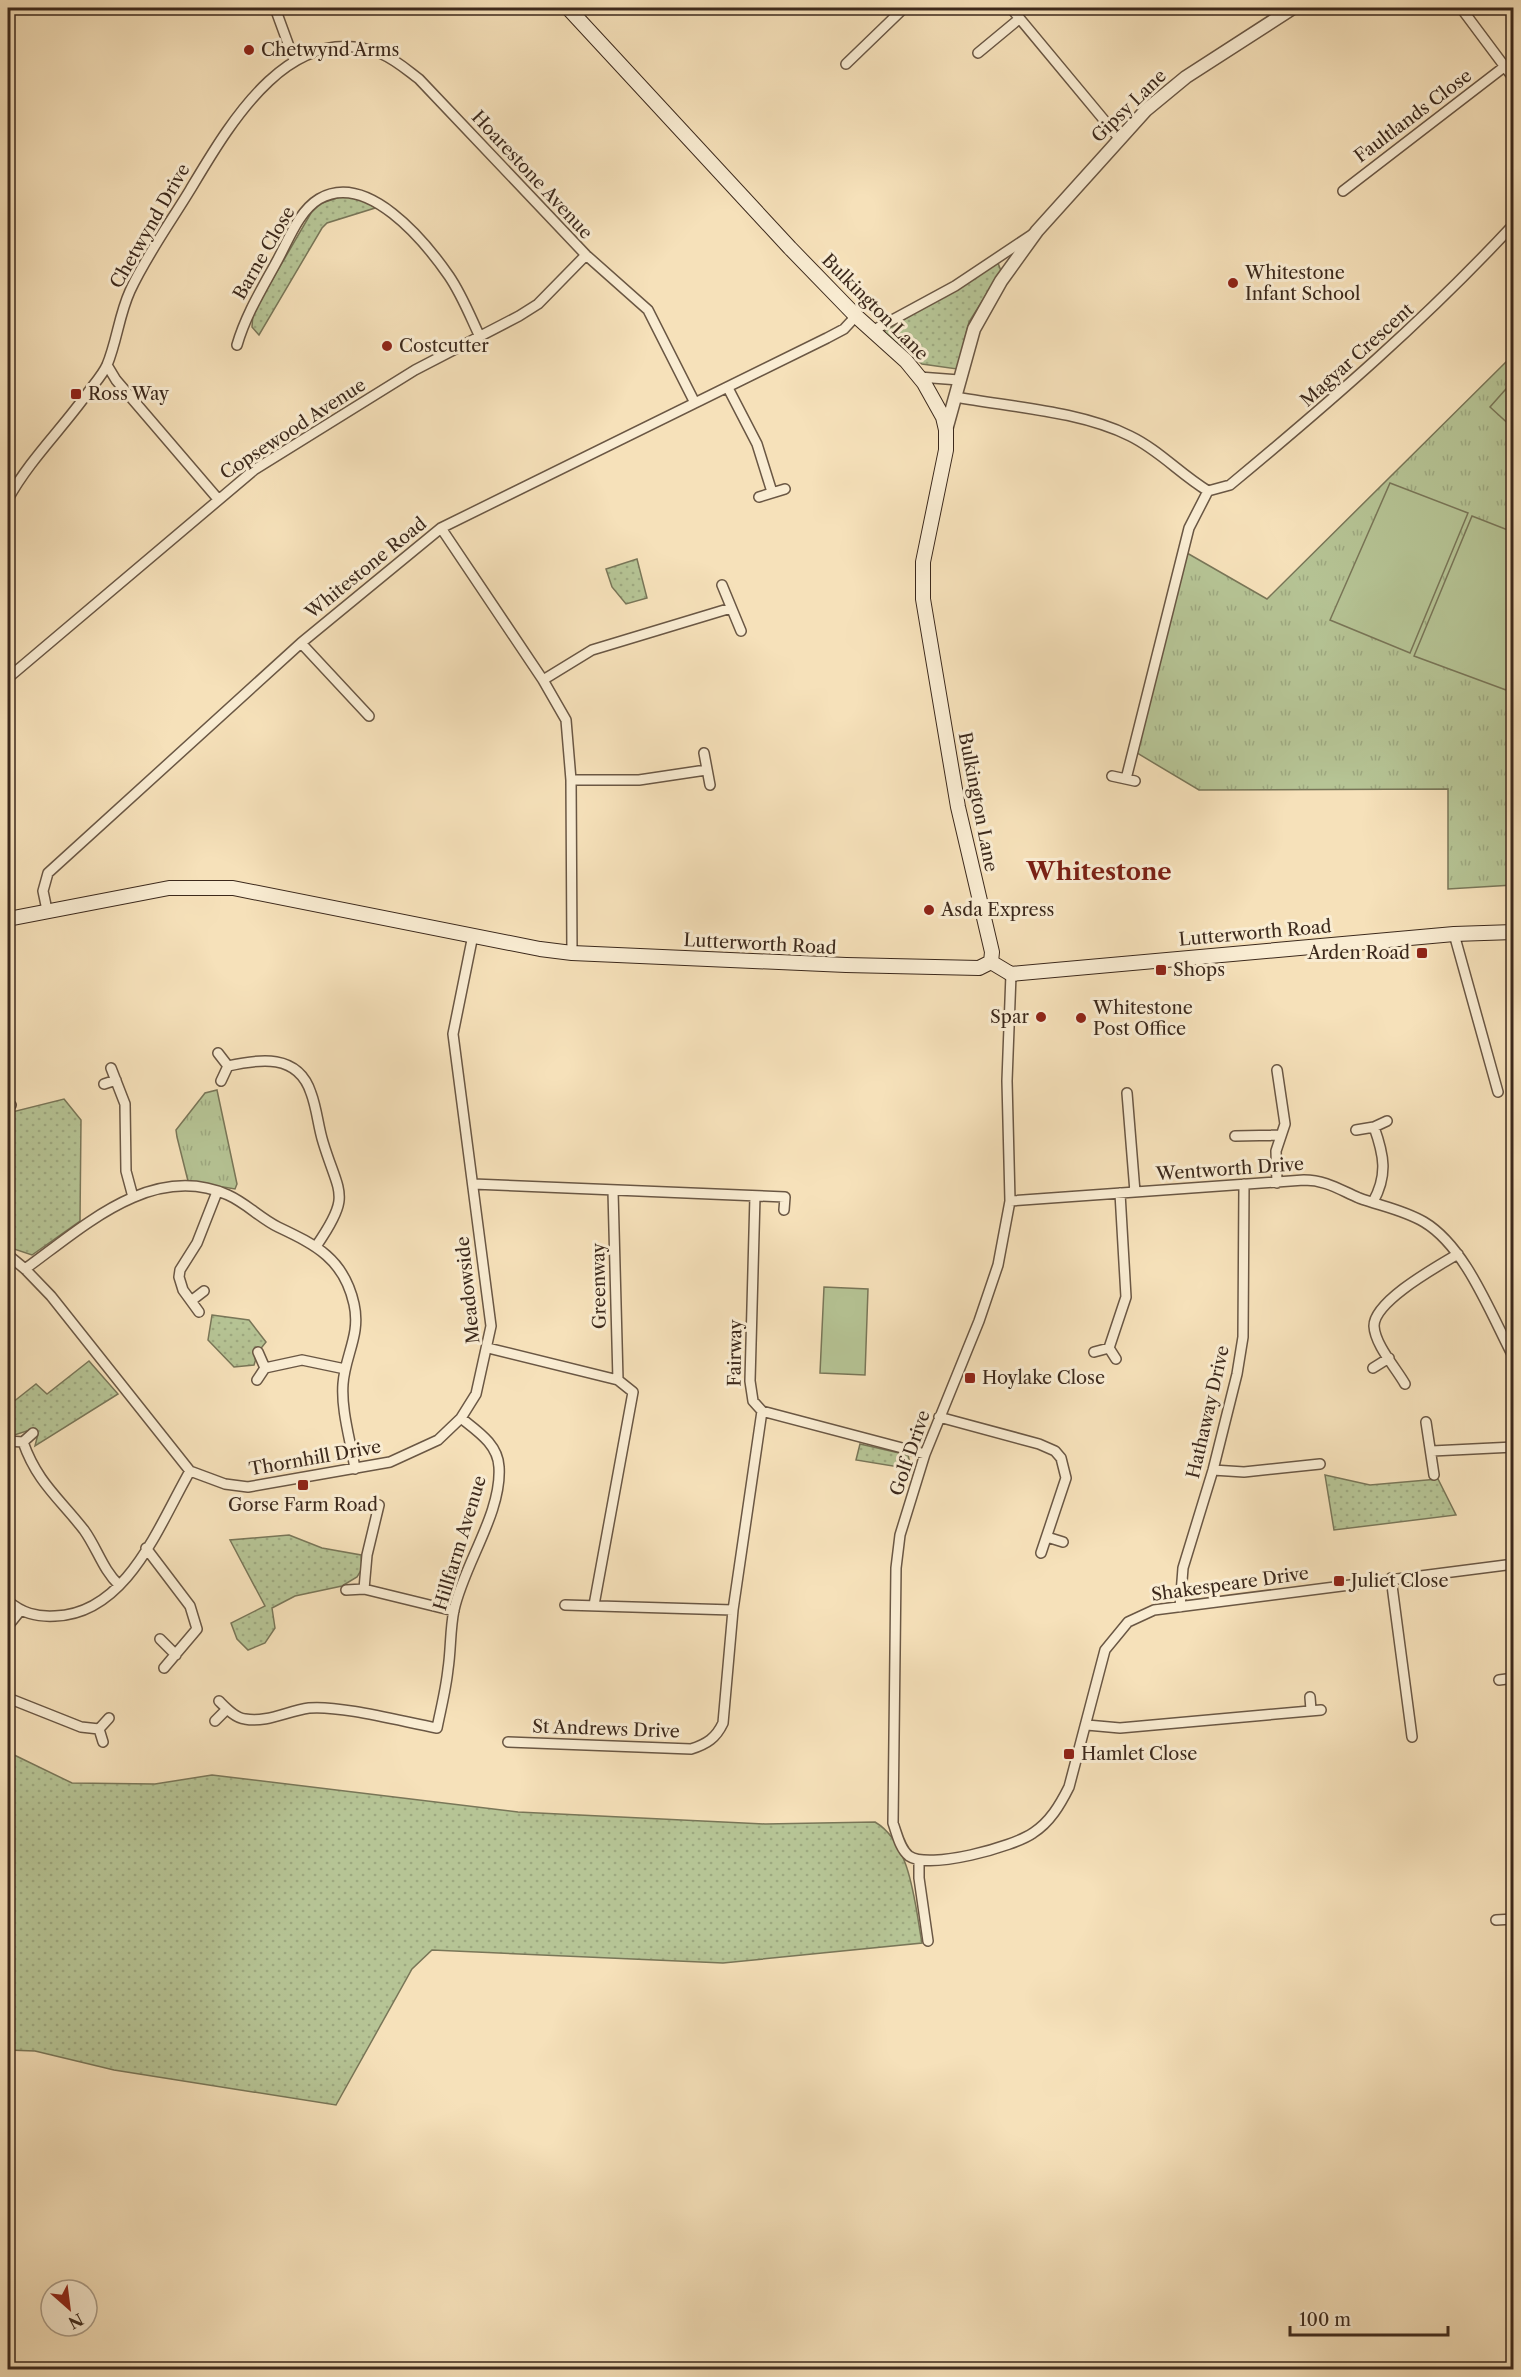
<svg xmlns="http://www.w3.org/2000/svg" width="1521" height="2377" viewBox="0 0 1521 2377" font-family="'Libre Caslon Text',serif">
<defs>
<pattern id="grass-dots" width="8" height="8" patternUnits="userSpaceOnUse" patternTransform="scale(1.5)"><rect width="8" height="8" fill="#b6c495"/><path d="M2 2h.1M6 6h.1" fill="none" stroke="#9da880" stroke-width="1.8" stroke-linecap="round"/></pattern>
<pattern id="park-tufts" width="24" height="20" patternUnits="userSpaceOnUse" patternTransform="scale(1.5)"><rect width="24" height="20" fill="#b6c495"/><path d="M3 7l-1-3M5 7V3M7 7l1-3M15 17l-1-3M17 17v-4M19 17l1-3" fill="none" stroke="#9da880"/></pattern>
</defs>
<rect width="100%" height="100%" fill="#f6e1ba"/>
<filter id="stains"><feTurbulence type="fractalNoise" baseFrequency=".00333" numOctaves="4"/><feColorMatrix values="0 0 0 0 .2 0 0 0 0 .09 0 0 0 0 .02 0 0 0 .5 -.17"/></filter>
<radialGradient id="worn" r=".72"><stop offset=".6" stop-color="#630" stop-opacity="0"/><stop offset="1" stop-color="#630" stop-opacity=".3"/></radialGradient>
<path fill="url(#grass-dots)" stroke="#797658" stroke-width="1.5" d="M343,196C355,197 367,198 375,208L327,223L322,228L259,335L252,327L253,313L311,213L319,204Z
M998,263L1001,271L969,322L957,369L922,364L883,332Z
M637,559L647,598L626,604L612,587L606,569Z
M64,1099L81,1120L80,1221L32,1255L8,1247V1113Z
M212,1315L249,1320L266,1342L258,1352L254,1365L234,1367L208,1340Z
M89,1361L118,1394L35,1446L38,1434L33,1429L8,1437V1406L36,1384L47,1394Z
M860,1444L908,1455L910,1463L905,1468L856,1460Z
M1325,1475L1370,1485L1438,1479L1456,1515L1334,1530Z
M289,1535L322,1548L361,1555L362,1569L357,1577L342,1586L295,1596L272,1608L275,1628L265,1643L248,1650L237,1639L231,1623L265,1606L230,1540Z
M8,1752L72,1783L155,1784L212,1775L518,1812L765,1824L875,1822C911,1843 915,1905 922,1943L723,1963L432,1950L412,1969L336,2105L114,2070L35,2051L8,2050Z"/>
<path fill="url(#park-tufts)" stroke="#797658" stroke-width="1.5" d="M1513,355V885L1448,889V789L1199,790L1137,753L1187,553L1267,599Z
M217,1090L237,1184L235,1189L188,1181L177,1137L176,1130L205,1093Z"/>
<path fill="#b6c495" stroke="#797658" stroke-width="1.5" d="M1513,381V428L1490,407Z
M1390,483L1468,513L1410,653L1330,620Z
M1472,516L1513,532V672L1506,690L1414,656Z
M824,1287L868,1289L865,1375L820,1373Z"/>
<g fill="none" stroke-linecap="round" stroke-linejoin="round">
<g stroke="#6a5744" stroke-width="12">
<path id="minor" d="M275,8L294,60
M1011,8L1119,138
M1461,8L1514,79
M978,53L1019,19
M846,64L904,8
M1343,191L1504,67
M872,331L955,286L1033,234
M237,345C246,314 263,287 278,259C289,239 299,211 319,199C367,171 424,240 449,276C462,295 470,316 480,337
M107,365L116,380L218,499
M919,377L959,380
M728,388L757,444L772,492
M956,397C1010,407 1080,411 1130,436C1159,450 1180,474 1208,491L1230,485C1330,402 1426,319 1514,224
M759,497L785,489
M8,499C30,459 63,428 89,391C95,383 103,374 107,365C117,341 119,315 130,291C146,256 170,223 190,190C229,125 290,17 382,54C396,60 407,70 419,79L586,255L648,310L695,403
M441,528L543,680L566,720L571,780L572,953
M722,585L741,631
M301,643L369,716
M8,678L254,470L415,370L519,316L538,304L586,255
M543,680L592,650L731,608
M704,753L710,785
M1112,776L1135,781
M1126,779L1189,528L1208,491
M571,780H639L706,770
M47,910L43,891L48,873L301,643L441,528L827,338L844,329L856,316
M1454,934L1498,1092
M1011,974L1007,1081L1010,1201L998,1265L979,1321L925,1454L900,1535L896,1568L893,1823C897,1834 900,1849 909,1856C929,1870 1013,1847 1033,1833C1050,1822 1060,1805 1069,1787L1105,1650L1128,1622L1154,1610L1514,1564
M218,1053L228,1066L221,1081
M228,1066C259,1059 298,1053 311,1093C317,1109 318,1126 323,1142C339,1195 352,1194 317,1245
M111,1068L125,1104L126,1171L133,1197
M104,1084L116,1080
M1127,1093L1135,1192
M8,1106L11,1105
M1356,1130L1374,1127L1387,1121
M1235,1136L1281,1135
M1277,1183L1276,1151L1285,1124L1277,1070
M473,1184L785,1197L784,1210
M613,1191L618,1380
M755,1196L750,1381L753,1401L762,1411L925,1454
M1010,1201L1304,1180C1326,1180 1340,1190 1359,1198C1381,1206 1404,1210 1424,1222C1466,1247 1491,1315 1514,1358
M1373,1202C1388,1175 1384,1155 1374,1127
M8,1255L25,1269L51,1296L190,1471L225,1484L248,1487L390,1462L438,1440L461,1418L476,1394L491,1326L453,1034L473,935
M25,1269C82,1228 152,1161 228,1195C246,1203 260,1218 278,1227C316,1245 344,1259 354,1304C361,1335 345,1355 343,1384C341,1411 351,1442 355,1469
M191,1301L204,1291
M199,1312L183,1290L179,1277L180,1270L197,1243L217,1192
M488,1348L618,1380L633,1392L594,1605
M1109,1348L1126,1297L1120,1193
M1094,1352L1109,1348L1116,1359
M265,1368L302,1360L345,1369
M1373,1368L1389,1358
M257,1380L265,1368L258,1352
M1405,1384C1396,1368 1375,1345 1374,1326C1374,1301 1438,1266 1458,1254
M939,1417L1039,1444L1055,1451L1061,1458L1066,1478L1041,1553
M1426,1422L1434,1475
M8,1441L23,1442L33,1433
M23,1442C37,1482 59,1498 84,1530C97,1548 103,1570 119,1585
M1432,1451L1514,1447
M1213,1470L1244,1472L1320,1464
M1047,1537L1063,1542
M146,1548L190,1606L197,1629L164,1668
M1391,1578L1412,1737
M364,1589L367,1555L379,1505
M346,1590L364,1589L454,1611
M8,1601C22,1613 36,1617 55,1616C127,1614 159,1525 190,1471
M565,1605L733,1610
M1180,1607L1183,1568L1213,1470L1237,1374L1243,1337L1244,1184
M8,1626L20,1611
M160,1639L176,1655
M1499,1680L1514,1678
M1310,1697L1311,1710
M8,1698L81,1727L99,1729
M219,1701C226,1708 235,1718 245,1719C267,1723 287,1711 309,1708C340,1705 404,1722 437,1728C441,1708 446,1689 448,1669C451,1650 450,1629 454,1610C464,1564 502,1513 499,1467C498,1444 477,1431 461,1418
M215,1721L227,1709
M1087,1725L1120,1728L1321,1710
M103,1742L99,1729L109,1718
M508,1742L691,1749C707,1744 716,1738 723,1723L733,1610L762,1411
M919,1861V1878L928,1941
M1496,1920L1514,1919"/>
</g>
<g stroke="#6a5744" stroke-width="15">
<path id="tertiary" d="M946,430L974,329L1001,281L1037,231L1146,110L1186,77L1293,8"/>
</g>
<g stroke="#3c291c" stroke-width="16">
<path id="secondary" d="M568,8L790,248L856,316L906,361L924,383L943,417L946,430V450L923,562V599L958,807L992,952L991,962
M8,919L169,888H233L540,949L572,953L846,965L979,968L991,962
M991,962L1011,974L1454,934L1514,932"/>
</g>
<use href="#minor" stroke="#f9ecd2" stroke-width="9"/>
<use href="#tertiary" stroke="#f9ecd2" stroke-width="12"/>
<use href="#secondary" stroke="#f9ecd2" stroke-width="14"/>
</g>
<g fill="#8f2418" stroke="#f9ecd2" stroke-width="2">
<circle cx="249" cy="50" r="6"/>
<circle cx="1233" cy="283" r="6"/>
<circle cx="387" cy="346" r="6"/>
<rect x="70" y="388" width="12" height="12" rx="3"/>
<circle cx="929" cy="910" r="6"/>
<rect x="1416" y="947" width="12" height="12" rx="3"/>
<rect x="1155" y="964" width="12" height="12" rx="3"/>
<circle cx="1041" cy="1017" r="6"/>
<circle cx="1081" cy="1018" r="6"/>
<rect x="964" y="1372" width="12" height="12" rx="3"/>
<rect x="297" y="1479" width="12" height="12" rx="3"/>
<rect x="1333" y="1575" width="12" height="12" rx="3"/>
<rect x="1063" y="1748" width="12" height="12" rx="3"/>
</g>
<g text-anchor="middle" dominant-baseline="central" stroke-width="6" stroke-linejoin="round" paint-order="stroke">
<g font-size="18" fill="#3c291c" stroke="#f9ecd2" text-anchor="start">
<text x="261" y="50">Chetwynd Arms</text>
<text x="1245" y="273">Whitestone<tspan x="1245" dy="21">Infant School</tspan></text>
<text x="399" y="346">Costcutter</text>
<text x="88" y="394">Ross Way</text>
<text x="941" y="910">Asda Express</text>
<text x="1410" y="953" text-anchor="end">Arden Road</text>
<text x="1173" y="970">Shops</text>
<text x="1093" y="1008">Whitestone<tspan x="1093" dy="21">Post Office</tspan></text>
<text x="1029" y="1017" text-anchor="end">Spar</text>
<text x="982" y="1378">Hoylake Close</text>
<text x="303" y="1505" text-anchor="middle">Gorse Farm Road</text>
<text x="1351" y="1581">Juliet Close</text>
<text x="1081" y="1754">Hamlet Close</text>
</g>
<g font-size="18" fill="#3c291c" stroke="#f9ecd2">
<text transform="translate(1129 106) rotate(-44)">Gipsy Lane</text>
<text transform="translate(1413 116) rotate(-37)">Faultlands Close</text>
<text transform="translate(532 175) rotate(47)">Hoarestone Avenue</text>
<text transform="translate(150 226) rotate(-60)">Chetwynd Drive</text>
<text transform="translate(264 253) rotate(-60)">Barne Close</text>
<text transform="translate(875 307) rotate(45)">Bulkington Lane</text>
<text transform="translate(1357 355) rotate(-42)">Magyar Crescent</text>
<text transform="translate(293 429) rotate(-33)">Copsewood Avenue</text>
<text transform="translate(366 568) rotate(-39)">Whitestone Road</text>
<text transform="translate(978 802) rotate(79)">Bulkington Lane</text>
<text transform="translate(1255 933) rotate(-5)">Lutterworth Road</text>
<text transform="translate(760 944) rotate(3)">Lutterworth Road</text>
<text transform="translate(1230 1169) rotate(-4)">Wentworth Drive</text>
<text transform="translate(599 1286) rotate(-91)">Greenway</text>
<text transform="translate(468 1290) rotate(-96)">Meadowside</text>
<text transform="translate(735 1353) rotate(-89)">Fairway</text>
<text transform="translate(1208 1412) rotate(-77)">Hathaway Drive</text>
<text transform="translate(910 1453) rotate(-71)">Golf Drive</text>
<text transform="translate(315 1458) rotate(-10)">Thornhill Drive</text>
<text transform="translate(460 1543) rotate(-73)">Hillfarm Avenue</text>
<text transform="translate(1230 1584) rotate(-8)">Shakespeare Drive</text>
<text transform="translate(606 1729) rotate(2)">St Andrews Drive</text>
</g>
<g font-size="24" font-weight="bold" fill="#7a1f14" stroke="#f9ecd2">
<text x="1099" y="871">Whitestone</text>
</g>
</g>
<rect width="1521" height="2377" fill="none" stroke="#f6e1ba" stroke-width="30"/>
<rect x="9" y="9" width="1503" height="2359" fill="none" stroke="#3c291c" stroke-width="3"/>
<rect x="15" y="15" width="1491" height="2347" fill="none" stroke="#3c291c" stroke-width="1.5"/>
<g transform="translate(69 2308) rotate(152)"><circle r="28" fill="#f9ecd2" stroke="#ad9e89" stroke-width="1.5"/>
<path d="M0-4.5L10 22L0 15L-10 22Z" fill="#8f2418"/>
<text y="-9" font-size="16" font-weight="bold" text-anchor="middle" fill="#3c291c">N</text>
</g>
<path d="M1290 2326v9h158v-9" fill="none" stroke="#3c291c" stroke-width="3"/>
<text x="1299" y="2326" font-size="18" fill="#3c291c" stroke="#f9ecd2" stroke-width="4.5" paint-order="stroke">100 m</text>
<rect width="100%" height="100%" filter="url(#stains)"/>
<rect width="100%" height="100%" fill="url(#worn)"/>
</svg>
